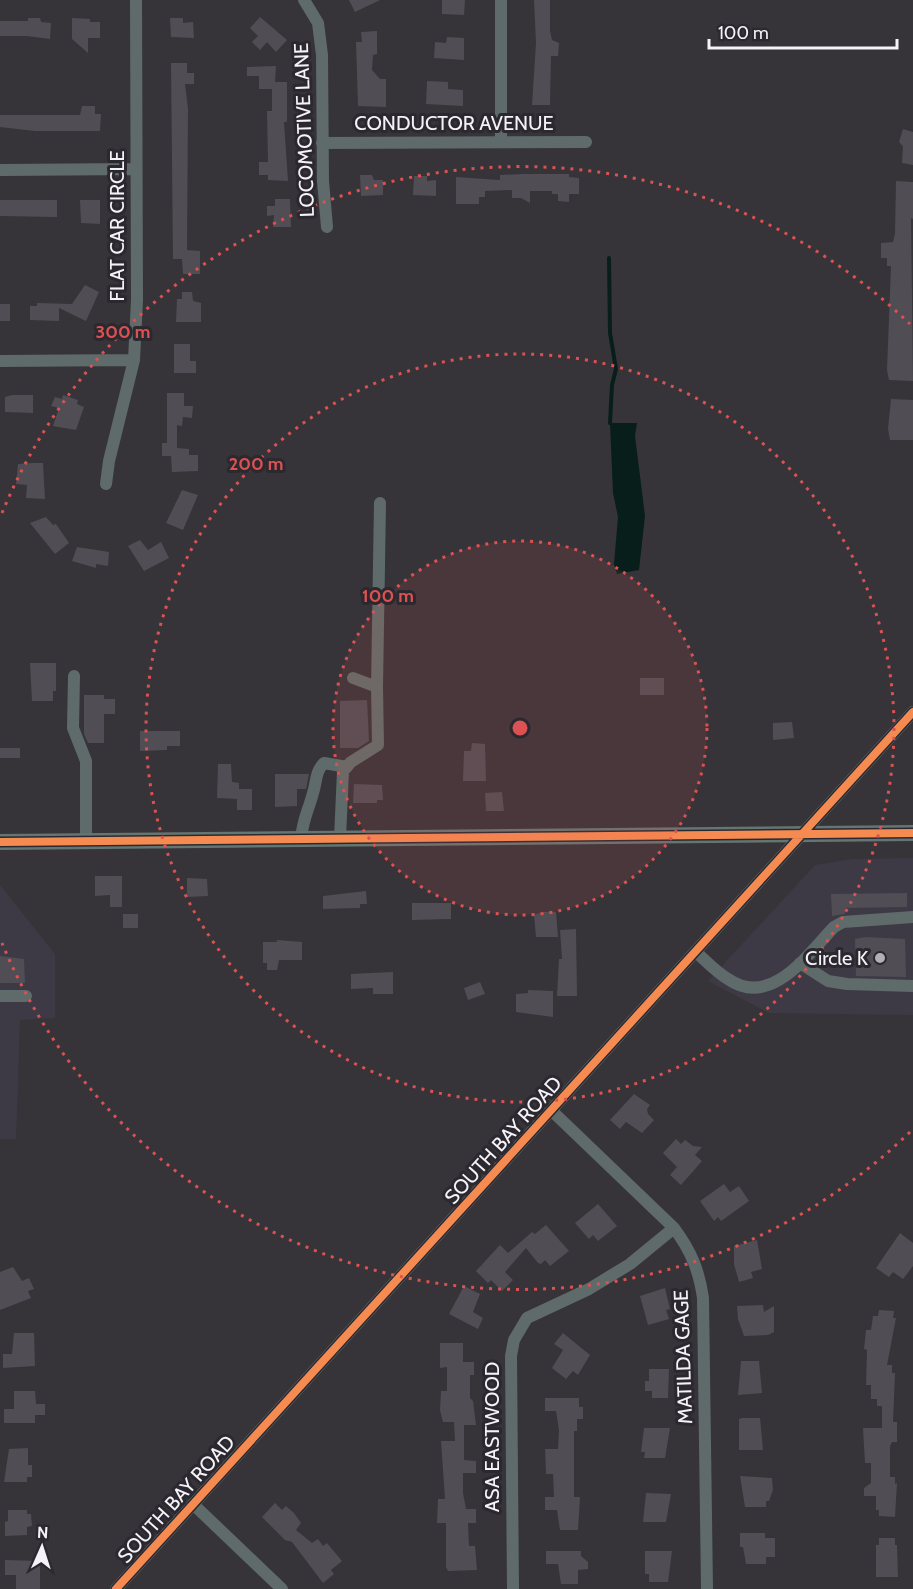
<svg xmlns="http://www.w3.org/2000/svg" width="913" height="1589" viewBox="0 0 913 1589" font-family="Cabin,sans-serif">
<rect width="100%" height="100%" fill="#363438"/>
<path fill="#3e3a45" d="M913,858V1015L769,1013L708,981L815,865L852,859Z
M0,885L55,954V1018L20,1020L16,1139H0Z"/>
<path fill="#081e1a" d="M610,423H637L635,436L645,516L639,570L617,574L614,564L618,517L613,493Z"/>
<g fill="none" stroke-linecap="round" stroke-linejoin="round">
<path stroke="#081e1a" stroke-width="4" d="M609,258L610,333L616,369L612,385L610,423"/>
</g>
<path fill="#504d55" d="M349,0H380L355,12Z
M442,0H465L464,15L442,14Z
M534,0H550V31L552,40L559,43L558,56H551L550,105H532L536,43Z
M260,17L287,40L276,52L267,42L260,50L252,42L258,36L250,28Z
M28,18H40L41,22L51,23L50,39L27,36H0V21H28Z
M72,18L90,19V22H100V38H88V53L72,39Z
M170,18H183V23L193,22L194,38L171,37Z
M377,31V54L373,55L372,70L380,79H386V107L358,106L356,42H362L361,32Z
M447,37L464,38V60L434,58L435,42L446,43Z
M171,63H187V73H194V84H185L188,109L187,246V250L200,251V274H183L182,259H173Z
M276,66L275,82H287V122H284L288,181L268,180V175H259V162H268L267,111H272V89H259V76H247V67Z
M427,81L448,82V89L463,90V106L426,104Z
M82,106H95V114H101L100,131H35L0,127V115H80Z
M903,129L913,132V165L902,163L903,146L899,142Z
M523,174H569V177L579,178V194H569V202L558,201V194H552V191H530V203L521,198H512V190L485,191V197H479V204H456V177L500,180V175Z
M360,175H372L374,180H383V195L361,196Z
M414,176H427V181L436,180V196L413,195Z
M896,181L913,182V219L911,218L913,381L889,380L887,370L891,266H887V258H881V243L893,242L895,234Z
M275,199H290L291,227H273L274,215L267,216V206H275Z
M0,200H57V217L0,216Z
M80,200H100V224L81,223Z
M85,285L99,292L86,321L59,308V321L30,320V306H37V303L72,304Z
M182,292H192L193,301L201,303V322H176L177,299H182Z
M0,304H10V321H0Z
M174,344H190V361H196V373H174Z
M167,393H184V406H193L192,418L183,417L182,426L177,425V448L189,449V455H198V471L172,472L171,456H162V443H167Z
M12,395H33V413L5,412V397Z
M63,395L78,400L77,404L84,407L76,430L53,426L59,408L51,406L55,397L62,399Z
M891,399L913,400V440H890L888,429Z
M33,463H43L45,499L26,498L27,485L16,484L18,464Z
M182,490L198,495L183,530L166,523Z
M46,517L53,525L56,524L69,543L55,554L30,523Z
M140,540L148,550L161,542L169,558L144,571L128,546Z
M77,547L109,552L108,566L96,564V568L72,561Z
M30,663H56V691H53V701H32Z
M640,678H664V695H640Z
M84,695H104V699H115V714H104V743H88L84,734Z
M367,700L369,741L358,748H340V701Z
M792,722L794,738L773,740V723Z
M140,731H180V746H167V750L140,751Z
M472,743L485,744L486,781H463L464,751H471Z
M0,748H20V758H0Z
M218,764H231L232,782L239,783V789H252V810H237V799L217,798Z
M275,774H309L306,789H297V806L275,807Z
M354,784L382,785L383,800H377V803H353Z
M502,792L504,811H486L485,793Z
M95,876H122V907H110V895L95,896Z
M187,878L207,879L208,896L187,897Z
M366,891L367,904H360V908L323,909V896Z
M907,893V907L845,908V914L832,916L831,894Z
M412,903H451V919L412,920Z
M543,912H556L558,937H536L534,915Z
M123,914H138V928H123Z
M576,929L577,996H557L559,959H562L560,930Z
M866,937L905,939L906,977L856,976L855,939Z
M277,940L302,942V960H279L277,970H267V963H263V942H277Z
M0,956L24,959L25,983H0Z
M393,972V994H373V988L351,989V974Z
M480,982L485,994L468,1000L464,988Z
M528,990L553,991V1017L516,1012V994L528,993Z
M634,1094L650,1105L647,1109L648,1114L654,1120L642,1133L626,1122L620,1129L610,1120Z
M676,1139L681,1144L685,1140L693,1146L702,1147L695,1155L702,1161L681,1185L670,1175L677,1167L663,1153Z
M724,1184L730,1192L739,1186L749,1201L721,1221L718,1217L714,1221L700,1201Z
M598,1204L617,1226L598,1241L593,1235L589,1239L575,1223Z
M546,1225L569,1251L550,1266L545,1260L541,1264L538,1263L526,1248L505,1272L513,1280L502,1291L491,1280L488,1283L476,1271L500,1245L508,1253L532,1232L535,1234Z
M900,1233L913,1243V1266L903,1279L893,1272L889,1277L876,1268Z
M757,1240L762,1269L751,1272L753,1278L739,1282L734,1264V1246Z
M13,1267L22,1281L29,1278L34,1289L28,1291L31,1298L0,1310V1272Z
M464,1286L480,1294L473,1312L483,1318L478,1329L449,1314Z
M665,1288L670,1309L666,1310L669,1319L648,1325L640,1296Z
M763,1305L764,1312L774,1306V1332L768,1335L744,1336L738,1319L737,1306Z
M879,1310L894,1311L893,1318H896L887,1365H892V1373H895L893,1422H897V1442H892L890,1446V1477H895V1484L897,1483L895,1517L879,1516V1510H876V1496H864V1488L871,1483V1463H865L863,1428H882V1406H877V1399H871V1385H866L867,1350L864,1349L866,1330H871L873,1316H878Z
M14,1333H34L35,1366L3,1368V1354H12Z
M563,1333L590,1355L578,1375L573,1371L566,1379L552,1368L563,1350L554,1344Z
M440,1343H463V1362H474V1375H470V1398L473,1401L476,1425H464V1460L476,1461V1473H463V1493L466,1509H476V1523H468L469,1546H475L477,1570L448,1571L446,1567V1523H437L438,1499H445L441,1441H455L454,1422H443L440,1410L441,1391H447V1367L440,1368Z
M741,1361H759L762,1393L738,1395Z
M649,1369H669L668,1398H652V1391H645V1381H649Z
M14,1391H35L36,1404H45V1415H35V1423H4V1409H14Z
M545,1398H579V1407H583V1419H577V1431H574V1497H580L578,1530H560L557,1510H545V1497H554L553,1474H546L545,1449H558L559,1430L556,1411H545Z
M742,1418H760L763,1450H739V1419Z
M644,1428H670L665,1458H644L645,1452H641Z
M28,1448V1465H32V1477H27V1482H4L9,1449Z
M740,1476L772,1478L773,1490L769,1501H766V1507H745Z
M646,1493L671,1494L666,1522H643Z
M275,1503L282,1510L286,1506L294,1513L301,1523L296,1530L312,1543L318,1539L323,1546L327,1543L342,1561L331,1570L334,1574L323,1583L292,1542L285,1540L262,1517Z
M8,1510H27V1514H31L32,1526L27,1527V1535L5,1536V1522L8,1521Z
M740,1533H765V1538H775V1557H766V1564H746L743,1547H740Z
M879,1538H895V1545H897L898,1577H876V1545H879Z
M546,1551H581V1556L588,1562V1569L578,1570V1584H561L558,1564H546Z
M645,1551H672L668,1582H649V1574H645Z
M5,1560L40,1561V1589H16V1575H5Z"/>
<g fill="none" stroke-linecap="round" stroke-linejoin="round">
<path stroke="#5f6b6a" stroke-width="12" d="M304,0L318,23L322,55L323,181L327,227
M501,0V142
M322,143L586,142
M0,170L136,169
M0,361L134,360
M106,484L109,461L134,360L137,300L136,0
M74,676L73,728L86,761V841
M377,687L380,503
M340,838L343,771L351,762L378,745L377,687L353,678
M301,839C303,818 308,812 313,793C317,781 315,772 324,763L347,767
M696,952C706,961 716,972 728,979C771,1009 808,954 834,927L843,922L913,917
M800,963L828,981L847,984L913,986
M0,996H26
M552,1111L674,1228C691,1251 699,1270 703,1298L707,1589
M194,1505L282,1589
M116,1589L913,712
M513,1589L511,1356L514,1340L527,1318L589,1289L630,1264L674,1228"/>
<path stroke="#637672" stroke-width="16" d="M0,842L913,833"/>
<g stroke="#2b292f" stroke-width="11">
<path id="cycleway" d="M0,842L913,833
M116,1589L913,712"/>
</g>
<use href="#cycleway" stroke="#f68b52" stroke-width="8"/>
</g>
<circle cx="520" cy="728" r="187" fill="#dc5152" fill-opacity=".12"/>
<g fill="none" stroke="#dc5152" stroke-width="3" stroke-dasharray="3 6">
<circle cx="520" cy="728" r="187"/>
<circle cx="520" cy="728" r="374"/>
<path d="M910 1132A561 561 0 0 1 2 943M2 513A561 561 0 0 1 910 324"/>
</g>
<circle fill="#b2b0b5" stroke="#2b292f" stroke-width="2" cx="880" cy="958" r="6"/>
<g text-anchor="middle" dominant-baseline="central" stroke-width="6" stroke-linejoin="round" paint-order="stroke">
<g font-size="20" fill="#f5f3f8" stroke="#2b292f">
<text x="454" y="123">CONDUCTOR AVENUE</text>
<text transform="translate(304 130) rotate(-92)">LOCOMOTIVE LANE</text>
<text transform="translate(117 226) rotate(-90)">FLAT CAR CIRCLE</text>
<text transform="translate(503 1140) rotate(-48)">SOUTH BAY ROAD</text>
<text transform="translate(683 1357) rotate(-92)">MATILDA GAGE</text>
<text transform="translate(492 1437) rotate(-90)">ASA EASTWOOD</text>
<text transform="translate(176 1499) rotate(-48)">SOUTH BAY ROAD</text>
</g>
<g font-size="20" fill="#f5f3f8" stroke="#2b292f" text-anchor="end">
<text x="868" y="958">Circle K</text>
</g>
</g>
<circle cx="520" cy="728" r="9" fill="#dc5152" stroke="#2b292f" stroke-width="3"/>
<g font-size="18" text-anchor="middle" font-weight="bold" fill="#dc5152" stroke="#2b292f" stroke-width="6" stroke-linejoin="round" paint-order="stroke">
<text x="123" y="338">300 m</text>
<text x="256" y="470">200 m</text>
<text x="388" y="602">100 m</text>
</g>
<g transform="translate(42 1547) rotate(3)" stroke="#2b292f" stroke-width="4.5" paint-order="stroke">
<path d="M0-4.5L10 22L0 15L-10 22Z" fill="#f5f3f8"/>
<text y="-9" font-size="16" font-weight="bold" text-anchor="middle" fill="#f5f3f8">N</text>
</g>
<path d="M709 39v9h188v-9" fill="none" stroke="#f5f3f8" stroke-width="3"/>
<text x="718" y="39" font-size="18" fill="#f5f3f8" stroke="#2b292f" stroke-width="4.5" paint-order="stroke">100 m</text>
</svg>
